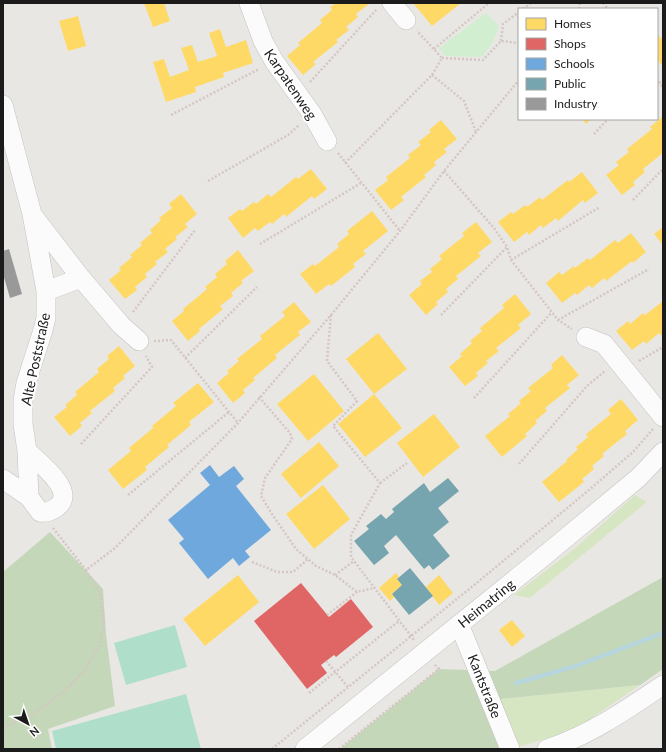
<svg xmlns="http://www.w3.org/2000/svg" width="666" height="752" viewBox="0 0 666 752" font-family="Lato,sans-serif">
<rect width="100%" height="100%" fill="#e9e7e3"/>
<path fill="#d6e6c2" d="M635,495L647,502L530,598L514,595L574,549Z
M640,685L574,730L518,747L501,699Z"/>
<path fill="#c4d7b9" d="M50,532L103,589L106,634L115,706L48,729L52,749H3V572Z
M663,577V669L640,685L501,699L518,747L495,749H342L341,748L439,669L495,671Z"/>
<path fill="#d1efd0" d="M486,13L499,26L493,42L482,57L445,56L439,48Z"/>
<path fill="#afdfca" d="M175,625L187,667L126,685L114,643Z
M186,694L201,749H56L52,731Z"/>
<path fill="#ffd966" d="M144,3H164L170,21L153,27Z
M336,3L369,4L356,14L358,17L346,27L349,30L336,40L338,42L313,62L316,64L303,75L287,56L300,45L298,43L322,23L320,20L332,10L330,7Z
M413,3H461L432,26Z
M78,16L86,46L68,51L59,21Z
M220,29L226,47L246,40L253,63L223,73L224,77L195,87L196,92L166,102L153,62L164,59L170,77L189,70L181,48L192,45L198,62L217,56L209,33Z
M658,35L661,39L663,37V67L657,59V37Z
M662,117L663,118V153L643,169L645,172L633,182L635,185L622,195L606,175L619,165L616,162L629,152L627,149L652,129L650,127Z
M582,119H591L586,124Z
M441,120L457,139L444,149L447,152L434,162L436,165L424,175L426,177L401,197L404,200L391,210L375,190L388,180L386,177L410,158L408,155L421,145L418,142L431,132L429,130Z
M311,169L327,189L314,199L312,196L286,217L284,214L272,224L270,222L258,231L255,228L243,238L228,218L240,209L242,211L254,202L256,204L268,194L271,197L296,177L298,179Z
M582,172L598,193L585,203L583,200L558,221L556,218L543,228L541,225L529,235L527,232L514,242L498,222L511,212L513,214L525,205L527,207L540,197L542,200L568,180L569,182Z
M181,194L197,214L185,224L188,227L175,237L177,239L165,249L168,252L155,262L157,264L145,274L147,277L135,287L137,290L125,299L109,280L121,270L119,268L132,257L130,255L142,245L140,243L152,233L150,230L161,220L159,218L172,208L169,204Z
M372,211L388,231L363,251L366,254L353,264L355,267L331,286L329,284L316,294L300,274L313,264L315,266L339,247L337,244L349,234L347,231Z
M476,222L492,242L478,253L481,256L456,276L458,279L446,289L448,292L436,302L438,304L426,315L409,295L422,284L420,281L432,272L430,269L442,259L439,256L464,236L462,233Z
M663,227V245L654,234Z
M631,233L646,252L633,263L632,261L606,281L604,278L592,288L589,285L577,295L575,293L562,303L546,283L559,272L562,275L574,266L575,268L588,258L590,260L615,240L618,243Z
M238,250L254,271L241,281L243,283L231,293L233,296L220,306L223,309L199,329L200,331L188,341L172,321L184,311L183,309L207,289L205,287L217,277L215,274L227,264L225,261Z
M515,294L531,314L518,325L521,328L496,348L499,351L486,361L488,363L476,373L478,376L465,386L449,367L462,356L460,354L472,343L470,341L482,331L480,328L504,308L502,305Z
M663,301V335L662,336L659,333L646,344L644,341L632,350L616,331L628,321L630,324L643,313L645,315Z
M294,302L311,322L298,332L300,335L275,355L277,358L253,378L255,380L243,390L245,393L233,403L217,383L229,373L227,371L239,361L237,359L262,339L260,336L285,316L282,312Z
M378,333L407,369L374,394L346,359Z
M119,346L135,366L123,376L125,378L113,388L115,391L90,411L92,413L80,423L82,426L70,436L54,417L67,407L65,405L77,395L75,392L99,372L97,369L109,359L107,356Z
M562,355L579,375L567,385L570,388L545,408L547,411L535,421L537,423L525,434L527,436L502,457L485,436L510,416L508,414L521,403L519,401L531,391L528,388L553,368L551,365Z
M314,374L344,411L308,441L277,404Z
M198,383L214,402L189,422L191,425L167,445L169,447L145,467L147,470L123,489L108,470L131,451L129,448L153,428L152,426L176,406L173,403Z
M374,394L402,428L365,457L338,424Z
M621,399L638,420L625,431L627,434L602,454L604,456L592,466L594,469L582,479L584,482L559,502L542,482L567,461L566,460L578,449L576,447L588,437L586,434L611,414L608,410Z
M434,414L460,447L423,477L397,443Z
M319,442L339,466L301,498L281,474Z
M323,485L350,519L314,549L286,514Z
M396,573L399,577L397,579L402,585L392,594L394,597L390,601L379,588Z
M238,575L259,602L205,646L183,619Z
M439,575L453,593L439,605L426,587Z
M512,620L525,636L512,647L499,630Z"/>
<path fill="#e06666" d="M301,583L329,617L351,599L373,627L336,657L334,655L321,665L327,673L307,689L254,621Z"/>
<path fill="#6fa8dc" d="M210,465L219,477L234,466L244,479L236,486L271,530L245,551L250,557L239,566L233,558L208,579L179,543L184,539L168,520L210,485L200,473Z"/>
<path fill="#76a5af" d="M448,478L459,491L438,508L449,522L433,535L450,556L433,570L429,565L424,569L396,535L384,546L389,553L374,565L354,541L369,529L366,526L381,514L386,519L394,512L392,509L424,483L430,492Z
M410,568L433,596L409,615L392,594L402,585L397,579Z"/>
<path fill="#999" d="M9,249L22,294L10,298L3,274V251Z"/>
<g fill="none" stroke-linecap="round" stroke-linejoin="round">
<path stroke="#b7d5dc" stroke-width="4.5" d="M516,683L576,666L663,633"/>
<g stroke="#c2c1bf" stroke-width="20">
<path id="minor" d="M249,3L263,41L274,61L312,114L327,141
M392,3L406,20
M3,105L32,214L46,291V318L43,330L26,383L23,400V424L27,451L29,497
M34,217L81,278
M46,291L81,278L121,325L139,341
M586,337L604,344L663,417
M3,479L29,497L40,512C47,513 51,511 57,507C78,491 38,462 27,451
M459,624L510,749
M305,749L544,556L638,478L663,452
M547,749C590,735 626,710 663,685"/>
</g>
<path stroke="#d5c6c4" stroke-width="2.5" stroke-dasharray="2 2" stroke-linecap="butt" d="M603,3L608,9
M523,9L531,3
M579,9L580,3
M501,41L503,24L519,12
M434,49L489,3
M442,58L483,60L501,41L519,43
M432,75L464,101L476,132
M657,78L663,88
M310,82L377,9
M659,83L663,81
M171,115L259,69
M594,134L608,119
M338,153L400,231
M345,163L432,75L442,58L417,31
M444,171L494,228L507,247L511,260L558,320L572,329
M208,181L288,135L299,125
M633,200L663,169
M260,244L361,183
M511,260L600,207
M133,312L195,230
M331,315L327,361L357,401L333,426L380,483L351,535V557L414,640
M441,315L507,247
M558,320L649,269
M154,341L171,340L238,423
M185,358L257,287
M639,361L663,347
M259,397L290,433L292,439L265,478L261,496L272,514L296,549L316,566L335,575L357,592L374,588
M474,398L552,312
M81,444L152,367L146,356
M519,464L587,386L605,371
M380,483L407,463
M128,495L229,412
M53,528L86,570
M252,562L277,572H293L308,559
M335,575L354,561
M327,615L357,592
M326,661L348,687
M309,693L399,621
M3,728L39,710L64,691L84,671L100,644L104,623L100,593L86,570L115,548L238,423L331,315L400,231L444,171L519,80
M272,749L479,581L589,490L633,452L653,429
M339,749L439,669L435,665"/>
<use href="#minor" stroke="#fcfbfb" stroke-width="19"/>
</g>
<g text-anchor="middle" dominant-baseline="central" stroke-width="4" stroke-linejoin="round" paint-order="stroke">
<g font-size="14" fill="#1b1b1b" stroke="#fff">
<text transform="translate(291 84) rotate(56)">Karpatenweg</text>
<text transform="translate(35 359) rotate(-78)">Alte Poststraße</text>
<text transform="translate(486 603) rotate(-39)">Heimatring</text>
<text transform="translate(485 686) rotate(68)">Kantstraße</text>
</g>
</g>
<rect width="666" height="752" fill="none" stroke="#1b1b1b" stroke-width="8"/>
<rect x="518" y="8" width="140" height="112" fill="#ffffff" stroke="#a4a4a4"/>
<rect x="526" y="18" width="20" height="12" fill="#ffd966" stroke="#a4a4a4"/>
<text x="554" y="28" font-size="12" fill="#1b1b1b">Homes</text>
<rect x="526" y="38" width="20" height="12" fill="#e06666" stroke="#a4a4a4"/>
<text x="554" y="48" font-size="12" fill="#1b1b1b">Shops</text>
<rect x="526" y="58" width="20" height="12" fill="#6fa8dc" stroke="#a4a4a4"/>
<text x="554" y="68" font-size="12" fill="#1b1b1b">Schools</text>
<rect x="526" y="78" width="20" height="12" fill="#76a5af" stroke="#a4a4a4"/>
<text x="554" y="88" font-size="12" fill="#1b1b1b">Public</text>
<rect x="526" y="98" width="20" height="12" fill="#999999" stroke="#a4a4a4"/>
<text x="554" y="108" font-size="12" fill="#1b1b1b">Industry</text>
<g transform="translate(28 724) rotate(140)" stroke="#ffffff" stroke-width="3" paint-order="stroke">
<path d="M0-3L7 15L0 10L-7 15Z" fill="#1b1b1b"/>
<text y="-6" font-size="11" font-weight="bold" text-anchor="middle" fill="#1b1b1b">N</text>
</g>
</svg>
